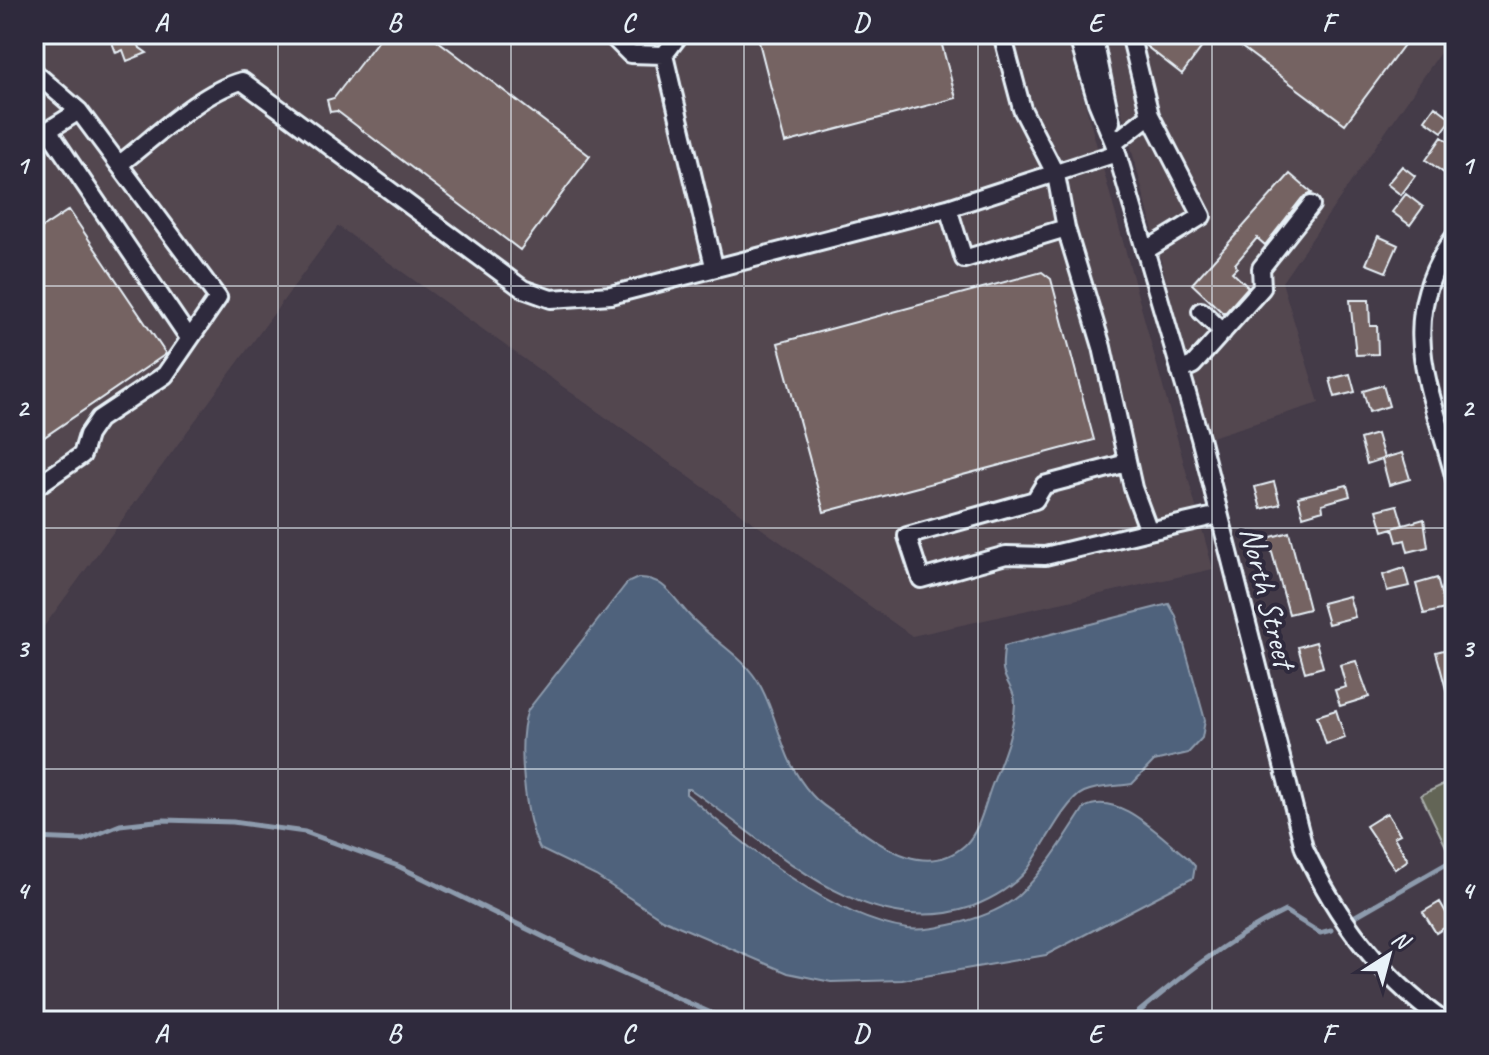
<svg xmlns="http://www.w3.org/2000/svg" width="1489" height="1055" viewBox="0 0 1489 1055" font-family="Caveat,sans-serif">
<rect width="100%" height="100%" fill="#443b48"/>
<filter id="ink" filterUnits="userSpaceOnUse"><feTurbulence type="fractalNoise" baseFrequency=".0125" numOctaves="2"/><feDisplacementMap in="SourceGraphic" scale="16" xChannelSelector="R" yChannelSelector="G"/><feConvolveMatrix kernelMatrix="1 2 1 2 8 2 1 2 1" color-interpolation-filters="sRGB"/></filter>
<g filter="url(#ink)">
<path fill="#534750" d="M34,34H1066L1213,569L912,636L338,226L34,640Z
M1101,34H1453L1282,282L1319,403L1208,438Z"/>
<path fill="#646557" stroke="#a6aba8" stroke-width="2" d="M1455,779V852L1450,855L1421,795Z"/>
<path fill="#50627b" stroke="#8d9bad" stroke-width="2" d="M638,578C665,577 672,597 689,615C712,641 744,655 761,687C781,725 781,761 812,795C822,807 838,815 851,824C883,847 927,879 965,845C980,831 985,803 992,785C1002,759 1014,732 1015,703C1015,690 1005,682 1003,670C1002,662 1004,654 1004,646L1169,604L1176,616L1205,720L1202,738L1188,753L1154,761L1132,784C1116,787 1100,785 1084,792C1065,800 1041,852 1027,870C1012,888 992,899 971,907C863,943 772,845 690,789H686V794C745,845 829,918 908,929C926,931 945,926 963,922C981,917 1003,909 1018,896C1045,871 1064,839 1084,808C1119,789 1161,838 1188,858L1195,866L1193,878L1046,955L902,980L831,982L788,973L662,919L596,876L540,849C525,820 516,740 528,710L627,583Z"/>
<g fill="none" stroke-linecap="round" stroke-linejoin="round">
<path stroke="#8d9bad" stroke-width="5" d="M34,838L83,840L120,825L164,820L233,822L305,832L398,866L583,956L729,1021
M1352,918L1455,859
M1128,1021C1177,980 1227,939 1285,911L1320,933L1331,930"/>
</g>
<path fill="#756362" stroke="#e8f1f8" stroke-width="2" d="M109,34H135L140,48L147,53L127,61L123,50L116,53Z
M383,34H429L590,156L520,250L337,111L330,112L327,100L334,98Z
M757,34H939L956,98L785,143Z
M1155,34H1193L1205,43L1182,74L1146,46Z
M1224,34H1412L1345,124Z
M1435,106L1452,119L1442,132L1425,120Z
M1442,137L1455,146V157L1444,173L1426,160Z
M1402,166L1415,176L1401,195L1387,184Z
M1290,174L1312,193L1302,198L1265,245L1257,238L1235,264L1237,267L1232,272L1248,287L1224,314L1192,284Z
M1406,194L1423,207L1410,225L1392,212Z
M69,210L166,354L34,444V233Z
M1378,236L1398,245L1386,272L1366,264Z
M1042,272L1051,279L1094,440L824,512L778,343Z
M1350,300H1369L1370,326H1377L1378,354L1356,355Z
M1350,374L1355,392L1335,397L1330,379Z
M1383,385L1389,406L1369,412L1363,391Z
M1377,434L1384,458L1402,453L1410,479L1389,485L1382,459L1367,464L1360,439Z
M1274,482L1280,504L1261,509L1255,487Z
M1347,485L1350,496L1322,504L1323,510L1303,516L1298,497Z
M1397,505L1403,525L1383,531L1377,510Z
M1424,519L1428,547L1408,552L1405,540L1397,542L1393,528Z
M1289,532L1309,609L1289,614L1268,538Z
M1404,568L1409,586L1387,591L1383,575Z
M1437,578L1445,609L1424,614L1416,584Z
M1349,596L1355,617L1328,624L1322,603Z
M1316,642L1323,667L1305,672L1298,647Z
M1455,647V708H1451L1436,652Z
M1356,661L1369,697L1340,706L1335,690L1346,687L1340,665Z
M1336,710L1345,738L1326,744L1317,716Z
M1387,813L1400,834L1394,837L1408,860L1395,869L1366,826Z
M1440,902L1452,923L1436,933L1423,912Z"/>
<g fill="none" stroke-linecap="round" stroke-linejoin="round">
<g stroke="#e8f1f8" stroke-width="22">
<path id="minor" d="M610,34L630,54L664,55L680,34
M1002,34L1022,109L1056,175L1066,228L1102,347L1133,488L1149,531L1219,515
M1077,34L1097,102L1114,143L1200,438L1304,848C1337,919 1379,975 1443,1021
M1093,34L1111,122
M1130,34L1150,115
M664,55L714,266
M34,72L79,111L218,298L165,375L99,419L88,435L82,455L34,488
M48,130L189,338
M34,139L79,111
M1114,143L1150,115L1202,216L1145,251
M121,163C155,137 201,92 242,81L523,289L551,299L611,295L948,208L1117,153
M948,208L964,259L1066,228
M1455,236C1393,321 1431,388 1455,479
M1201,311L1223,332
M1180,371L1193,365L1262,288L1261,268L1311,205
M1127,463L1044,485L1035,500L907,536L921,579L1006,555L1045,556L1149,531"/>
</g>
<use href="#minor" stroke="#2f2a3d" stroke-width="16"/>
</g>
</g>
<path fill="none" stroke="#e8f1f8" stroke-width="2" stroke-opacity="0.55" d="M278,34V1021M511,34V1021M744,34V1021M978,34V1021M1212,34V1021M34,286H1455M34,528H1455M34,769H1455"/>
<g text-anchor="middle" dominant-baseline="central" stroke-width="8" stroke-linejoin="round" paint-order="stroke">
<g font-size="32" fill="#e8f1f8" stroke="#2f2a3d">
<text transform="translate(1268 597) rotate(76)">North Street</text>
</g>
</g>
<rect width="1489" height="1055" fill="none" stroke="#2f2a3d" stroke-width="88"/>
<g transform="translate(1389 955) rotate(36)" stroke="#2f2a3d" stroke-width="6" paint-order="stroke">
<path d="M0-6L14 30L0 20L-14 30Z" fill="#e8f1f8"/>
<text y="-12" font-size="22" font-weight="bold" text-anchor="middle" fill="#e8f1f8">N</text>
</g>
<rect x="44" y="44" width="1401" height="967" fill="none" stroke="#e8f1f8" stroke-width="3"/>
<g font-size="26" text-anchor="middle" font-weight="bold" fill="#e8f1f8">
<text x="161" y="31">A</text>
<text x="394" y="31">B</text>
<text x="628" y="31">C</text>
<text x="861" y="31">D</text>
<text x="1095" y="31">E</text>
<text x="1328" y="31">F</text>
<text x="22" y="174">1</text>
<text x="1467" y="174">1</text>
<text x="22" y="416">2</text>
<text x="1467" y="416">2</text>
<text x="22" y="657">3</text>
<text x="1467" y="657">3</text>
<text x="22" y="899">4</text>
<text x="1467" y="899">4</text>
<text x="161" y="1042">A</text>
<text x="394" y="1042">B</text>
<text x="628" y="1042">C</text>
<text x="861" y="1042">D</text>
<text x="1095" y="1042">E</text>
<text x="1328" y="1042">F</text>
</g>
</svg>
